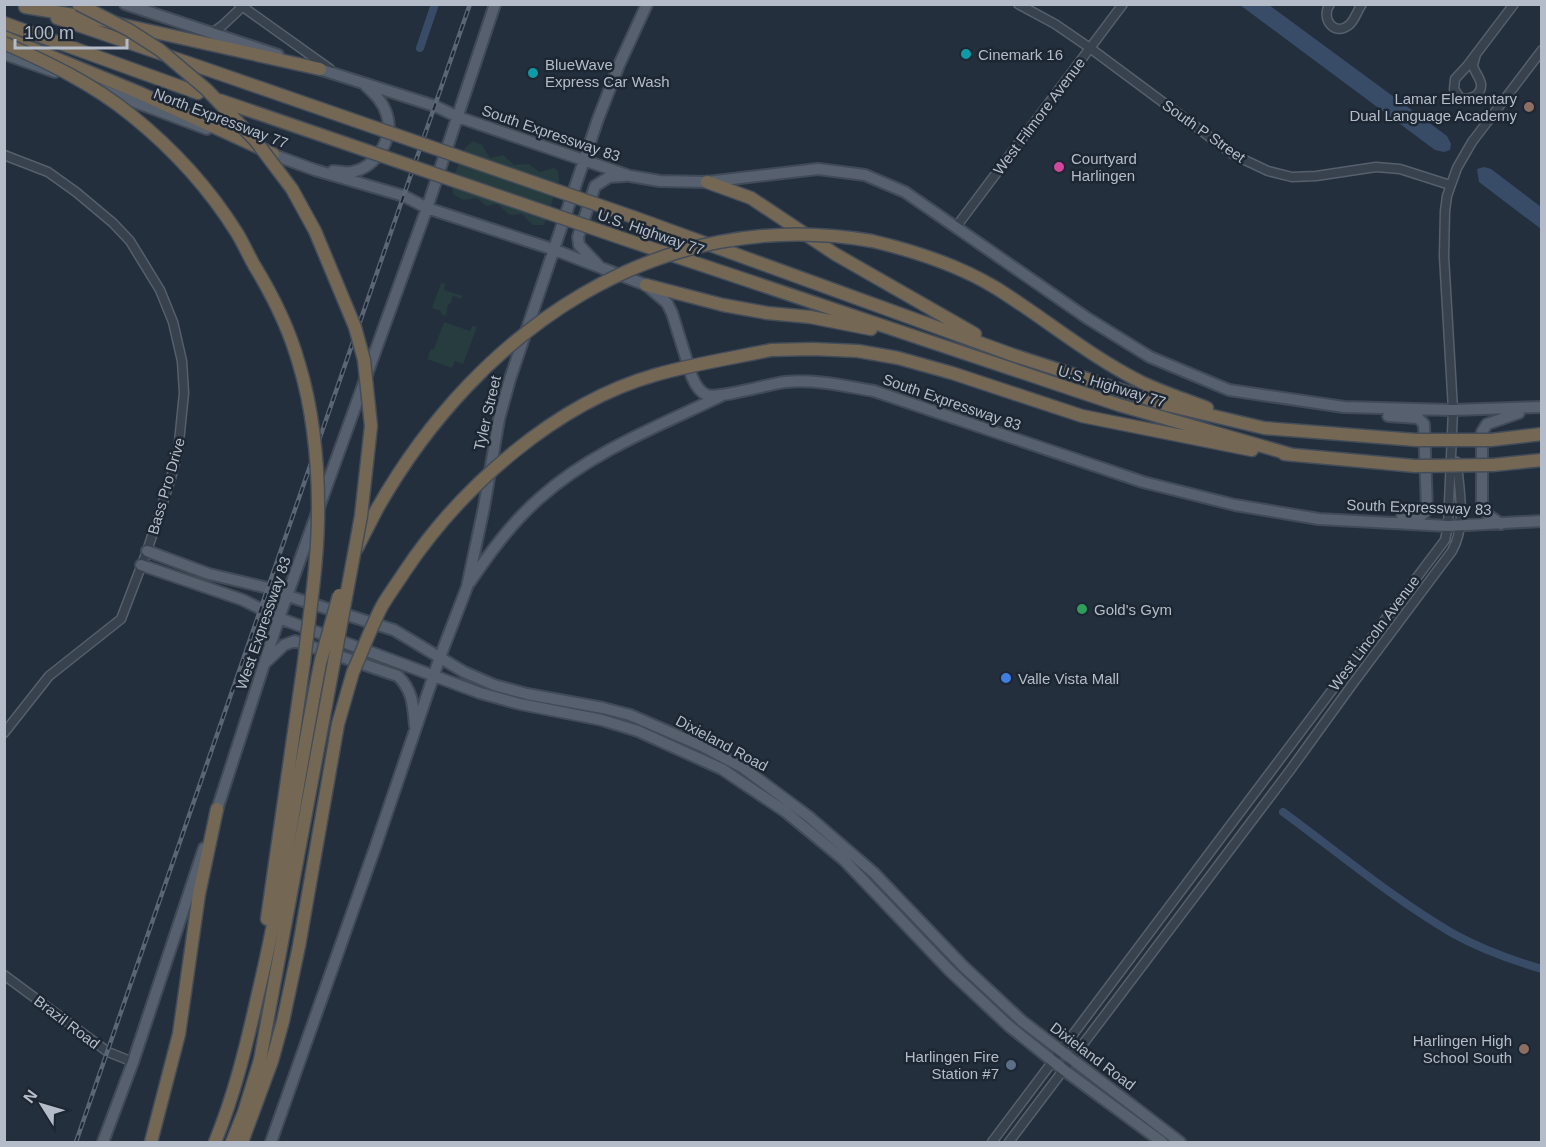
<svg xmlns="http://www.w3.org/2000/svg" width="1546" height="1147" viewBox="0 0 1546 1147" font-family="Arial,sans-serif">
<rect width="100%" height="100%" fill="#242f3e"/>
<path fill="#263c3f" d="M473,141L482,145L490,158L503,155L514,165L529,164L539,172L554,168L558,171L559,182L544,225H533L522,214L510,215L497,204L486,206L477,198L464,200L454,195L451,184L465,148Z
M441,283L445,284L444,290L463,296L461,299L453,296L450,304H448L446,316L441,314V311L432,308Z
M444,322L470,331L472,326L477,327L463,364L455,361L452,368L427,359L431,349H434Z"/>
<path fill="#394c67" d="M1240,5H1269L1447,136L1451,144L1450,150L1444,152L1435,150Z
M1484,167L1491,169L1541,207V229L1479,182L1477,169Z"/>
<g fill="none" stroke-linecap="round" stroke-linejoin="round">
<path stroke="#394c67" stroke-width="8" d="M420,48L435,4
M1283,812C1339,853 1392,898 1452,933C1479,948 1511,960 1542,969"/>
<g stroke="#565f6c" stroke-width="11">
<path id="minor" d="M239,4L330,69
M1018,4L1055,24L1090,48L1234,155L1268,171L1292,177L1316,176L1376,167L1400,169L1450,185
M1330,4C1320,18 1334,37 1349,25C1355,20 1357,11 1362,4
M212,33L223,25L242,7
M1476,54L1473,65C1474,72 1480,77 1481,84C1482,96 1470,100 1460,98L1454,89L1455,79L1467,66L1514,4
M4,155L48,172L76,192L113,223L130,241L160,290L173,322L182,361L184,393L178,452L171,478L147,551L121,619L49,676L4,733
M956,227L1123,4
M4,975L108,1052L133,1062
M992,1142L1445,540L1448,526L1453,410L1444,256L1445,211L1447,196L1457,168L1472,142L1542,50
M1009,1142L1291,769L1354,682L1452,551C1467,525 1459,491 1457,462"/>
</g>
<g stroke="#414a57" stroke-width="14">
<path id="major" d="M125,4L278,55
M4,54L55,72
M313,67L435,106L458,117L630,176L660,181L707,182L818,169L865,175L905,192L1087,318L1150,357L1229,390L1344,407L1453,410L1542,407
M100,89L207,129
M266,152L315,170L404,196L427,208L555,250L646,285L667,303L672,313L692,377C695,384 699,392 707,395C720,399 768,384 785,382C815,379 844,386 874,391L1143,482L1235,505L1319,519L1448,526L1542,521
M333,171C339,171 346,173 352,172C376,167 394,139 387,115C383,102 375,94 365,85
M598,265L579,245L578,237L595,186L609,177L625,176
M1388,416L1418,418L1424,424L1427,510L1421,516H1402
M1501,524L1488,515L1482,503V432L1487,424L1519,413
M147,551L209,574L268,588L288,596L394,630L464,672L494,685L527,694L603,708L630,715L704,747L742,767L808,816L874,873L963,966L1022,1021L1180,1142
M141,565L243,600L279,618L480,693L520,704L602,720L638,731L722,769L786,812L844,860L950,971L1009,1026L1064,1070L1162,1142
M470,582C491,551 513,521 541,497C593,451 659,426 721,396
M266,662L284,645L295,641L398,676C413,691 413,705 415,726
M215,816L279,618L427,208L495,4
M103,1142L133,1062L204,848
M271,1142L376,845L440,657L467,587L484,507L499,419L510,379L598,119L619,65L647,4"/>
</g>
<g stroke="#434c59" stroke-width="15">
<path id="highway" d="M25,7L92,18L320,69
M57,18L206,69
M4,23L198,93
M4,37L140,93L273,154
M707,182L751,198L835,254L975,334
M633,217L1013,355L1167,405L1264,428L1416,440
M624,239L1119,405L1293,455
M872,241C915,251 958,265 996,288C1044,318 1088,355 1139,381C1161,392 1184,399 1207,408
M646,285L723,305L767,313L810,317L871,329
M771,350L813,349L858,351L898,358L952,373L1082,416L1252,450
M1491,440L1542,434
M1284,454L1415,466
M1493,465L1542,460
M357,548L377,509
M267,919L304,662
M151,1142L179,1034L199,894L217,809
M215,1142C234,1096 246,1047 257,998C284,886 298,772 321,660
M232,1142L244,1112L260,1060L326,705
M242,1142L272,1061L283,1021L299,946L338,724L353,672"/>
</g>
<use href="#minor" stroke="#38414e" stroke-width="8"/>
<use href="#major" stroke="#56606e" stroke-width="10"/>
<use href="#highway" stroke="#746855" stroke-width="12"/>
<g stroke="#5a6575" stroke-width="4.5">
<path id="rail" d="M76,1142L470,4"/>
</g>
<use href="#rail" stroke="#1d2633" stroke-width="2" stroke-dasharray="7" stroke-linecap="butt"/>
<g stroke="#434c59" stroke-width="15" stroke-linecap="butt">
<path id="highway-bridge" d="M78,4L129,30L160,50L206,89L255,140L292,189L315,231L355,327L364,360L371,426L361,516L326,705
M4,43C49,63 93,84 131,115C172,148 209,188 237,233C243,243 248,254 254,265C273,296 289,328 299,364C312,406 318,459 318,503C319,556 310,609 304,662
M206,69L633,217
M219,100L624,239
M1416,440H1491
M1415,466L1493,465
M377,509C479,329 660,204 872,241
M321,660L339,595
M353,672C363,650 371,627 382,606C389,594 398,582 405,571C461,487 556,403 655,375C693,364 733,358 771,350"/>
</g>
<use href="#highway-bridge" stroke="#746855" stroke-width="12"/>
</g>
<g fill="#0f9aa8" stroke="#1d2633" stroke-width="2">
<circle cx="966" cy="54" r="6"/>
<circle cx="533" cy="73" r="6"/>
</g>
<g fill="#8d6e63" stroke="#1d2633" stroke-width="2">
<circle cx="1529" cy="107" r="6"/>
<circle cx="1524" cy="1049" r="6"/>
</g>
<circle fill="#d1479c" stroke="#1d2633" stroke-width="2" cx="1059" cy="167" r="6"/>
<circle fill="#2e9e5b" stroke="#1d2633" stroke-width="2" cx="1082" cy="609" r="6"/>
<circle fill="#3f7fe0" stroke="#1d2633" stroke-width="2" cx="1006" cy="678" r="6"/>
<circle fill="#5c6f8a" stroke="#1d2633" stroke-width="2" cx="1011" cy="1065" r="6"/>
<g text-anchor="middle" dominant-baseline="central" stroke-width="5" stroke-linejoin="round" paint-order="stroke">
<g font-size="15" fill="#b4bcc9" stroke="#1d2633" text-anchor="start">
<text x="978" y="54">Cinemark 16</text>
<text x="545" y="64">BlueWave<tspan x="545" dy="17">Express Car Wash</tspan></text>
<text x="1517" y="98" text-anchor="end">Lamar Elementary<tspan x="1517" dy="17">Dual Language Academy</tspan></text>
<text x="1071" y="158">Courtyard<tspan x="1071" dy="17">Harlingen</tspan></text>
<text x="1094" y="609">Gold's Gym</text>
<text x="1018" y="678">Valle Vista Mall</text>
<text x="1512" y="1040" text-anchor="end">Harlingen High<tspan x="1512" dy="17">School South</tspan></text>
<text x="999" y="1056" text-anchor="end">Harlingen Fire<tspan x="999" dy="17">Station #7</tspan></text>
</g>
<g font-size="15" fill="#b4bcc9" stroke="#1d2633">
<text transform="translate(1039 116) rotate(-53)">West Filmore Avenue</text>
<text transform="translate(221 118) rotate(21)">North Expressway 77</text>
<text transform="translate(1204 131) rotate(35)">South P Street</text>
<text transform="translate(551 133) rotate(19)">South Expressway 83</text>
<text transform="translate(651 232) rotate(19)">U.S. Highway 77</text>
<text transform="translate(1112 386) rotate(17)">U.S. Highway 77</text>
<text transform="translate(952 402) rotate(19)">South Expressway 83</text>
<text transform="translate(487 413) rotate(-77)">Tyler Street</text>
<text transform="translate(166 486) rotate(-74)">Bass Pro Drive</text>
<text transform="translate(1419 507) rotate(2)">South Expressway 83</text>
<text transform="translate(263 623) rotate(-71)">West Expressway 83</text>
<text transform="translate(1374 633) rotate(-53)">West Lincoln Avenue</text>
<text transform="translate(722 743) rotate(28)">Dixieland Road</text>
<text transform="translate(67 1022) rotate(37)">Brazil Road</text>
<text transform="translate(1093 1056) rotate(37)">Dixieland Road</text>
</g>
</g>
<rect width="1546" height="1147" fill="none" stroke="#b4bcc9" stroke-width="12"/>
<g transform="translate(42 1105) rotate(307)" stroke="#1d2633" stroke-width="4.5" paint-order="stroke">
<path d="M0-4.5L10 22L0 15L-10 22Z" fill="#b4bcc9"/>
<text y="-9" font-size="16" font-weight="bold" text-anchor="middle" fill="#b4bcc9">N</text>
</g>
<path d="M15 39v9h112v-9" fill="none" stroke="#b4bcc9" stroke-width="3"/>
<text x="24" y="39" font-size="18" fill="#b4bcc9" stroke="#1d2633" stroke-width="4.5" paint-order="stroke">100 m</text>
</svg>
